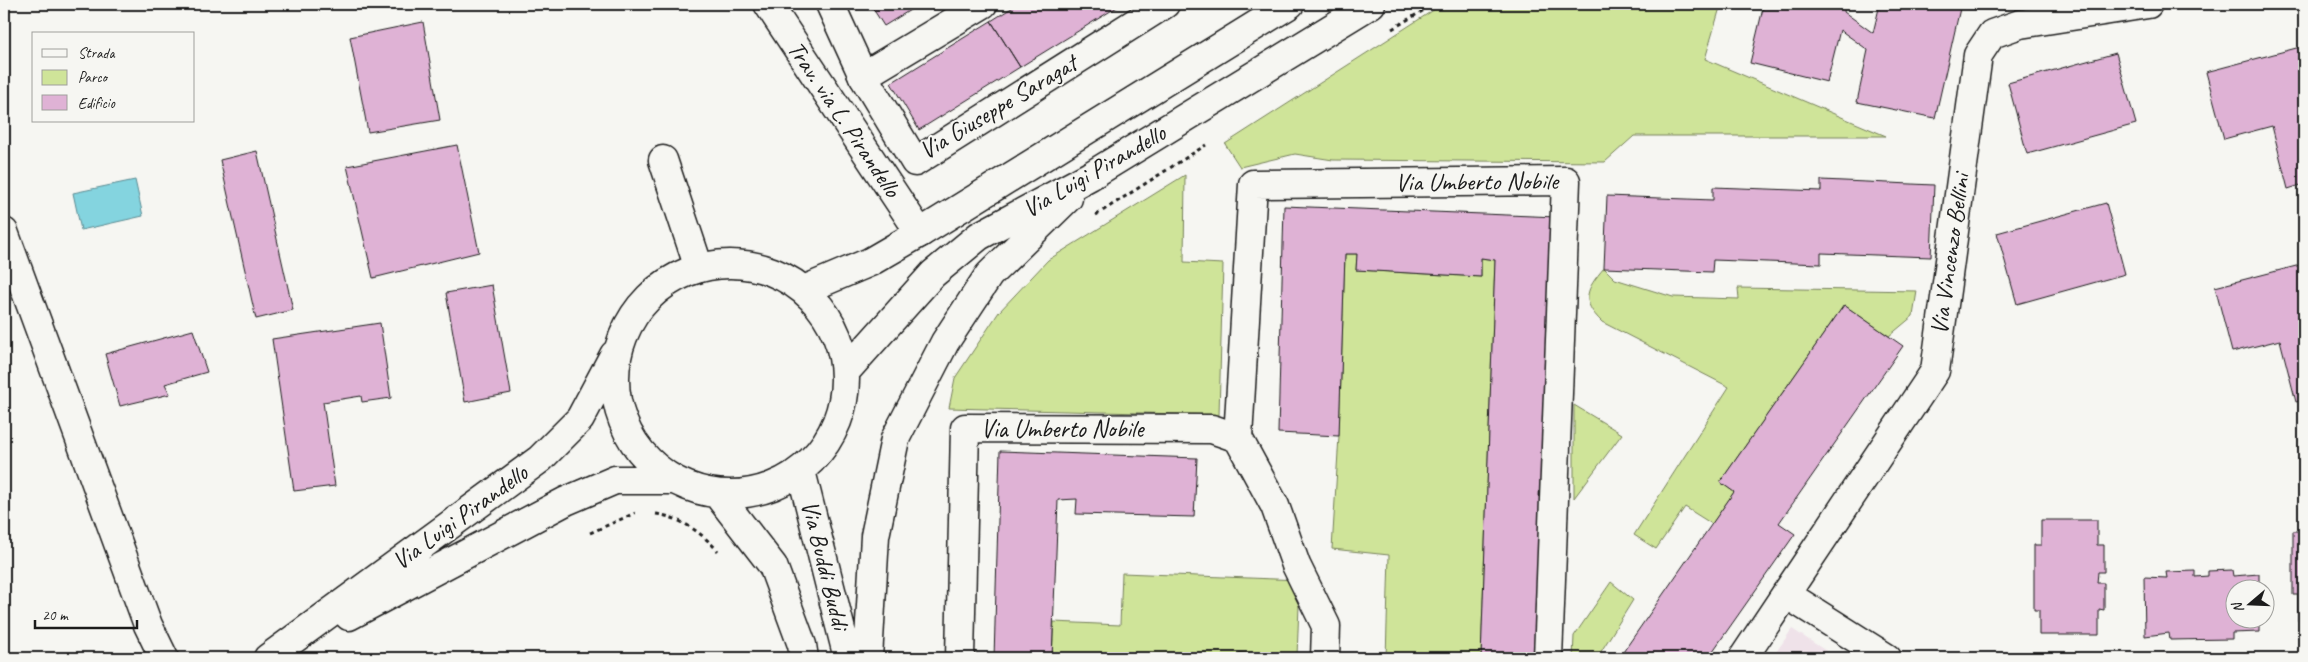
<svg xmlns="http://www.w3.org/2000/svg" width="2308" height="662" viewBox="0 0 2308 662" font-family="Caveat,sans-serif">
<rect width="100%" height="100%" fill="#f6f6f2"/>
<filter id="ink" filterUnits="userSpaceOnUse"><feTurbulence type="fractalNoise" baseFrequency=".02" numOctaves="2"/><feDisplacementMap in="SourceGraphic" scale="10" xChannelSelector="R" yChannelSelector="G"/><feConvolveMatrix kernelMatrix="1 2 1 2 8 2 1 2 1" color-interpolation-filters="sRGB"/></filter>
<g filter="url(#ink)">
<path fill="#efe2e9" d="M1792,629L1837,658H1772Z"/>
<path fill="#cfe499" stroke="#76805a" d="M1443,4H1721L1705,59L1886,136H1634L1605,162L1333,160L1295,154L1240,167L1225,144Z
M1185,175L1184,262L1223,264L1219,415L949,408L955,378L999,312L1048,260Z
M1345,254H1357L1356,270L1481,277V258L1495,260L1481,658H1386L1389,555L1332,549L1339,436Z
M1604,268L1615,279L1673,297L1739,299L1738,288L1917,291L1913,316L1889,336L1844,305L1720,482L1734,492L1712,524L1685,507L1656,549L1634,535L1729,387L1602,322C1580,301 1586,289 1604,268Z
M1574,405L1622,434L1574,498Z
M1122,573L1300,580L1297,656L1239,653V658H1052L1054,622L1120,625Z
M1611,582L1633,600L1597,658H1573L1574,636Z"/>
<path fill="#84d4df" stroke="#5a8a91" d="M135,180L143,216L81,230L73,193Z"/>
<path fill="#dfb2d5" stroke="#1c1c1c" d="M870,4H920L884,26Z
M1018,4H1122L1020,67L991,21Z
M1764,4H1845L1844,12L1873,33L1880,4H1961L1935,118L1857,102L1868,50L1840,30L1827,82L1750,63Z
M991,21L1020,67L919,130L891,83Z
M423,22L440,120L368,132L350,37Z
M2304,46V184L2288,189L2272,126L2224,139L2206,72Z
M2116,53L2136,124L2027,154L2008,83Z
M457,145L479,252L373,278L347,166Z
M257,151L293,310L256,319L220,160Z
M1821,180L1934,185L1931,257L1821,253V264L1713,260L1712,272L1604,268L1607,196L1713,200V187L1821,191Z
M2106,203L2125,274L2017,304L1997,233Z
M1284,206L1557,217L1541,658H1481L1495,260L1481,258V277L1356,270L1357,254H1345L1339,436L1278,433Z
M2304,264V400L2296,402L2280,340L2232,352L2215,287Z
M492,285L511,393L465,402L446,293Z
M1844,305L1903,346L1779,523L1795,534L1708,658H1619L1734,492L1720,482Z
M380,323L391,398L362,402L361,396L323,402L335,486L294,491L272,339Z
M193,330L207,372L165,384L170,394L120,406L105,354Z
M1000,451L1197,458L1194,517L1076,514L1077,499L1058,500L1052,658H994Z
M2300,506H2304V621H2298V595H2293V531H2300Z
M2041,520H2097V545H2104V572H2098L2097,583H2104V610L2099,609V635H2039V610H2034V545H2041Z
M2232,570L2233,576L2259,574V590H2236V620H2260V632L2232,633V639L2170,640L2169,633L2145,636L2144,577L2167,578L2166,572L2195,571V577L2208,576V571Z
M1239,653L1297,656V658H1239Z"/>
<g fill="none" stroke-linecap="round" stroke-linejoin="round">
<g stroke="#1c1c1c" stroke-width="31">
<g id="minor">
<path d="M768,4L920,233"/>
<path d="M830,4L863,76L915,162L1165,4"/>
<path d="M863,76L983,4"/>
<path d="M663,160L699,268"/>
<path d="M4,232L148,625L164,658"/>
<path id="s1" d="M1238,438L1253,184L1566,181L1548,658"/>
<path d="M1786,594L1887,658"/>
<path d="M960,658L965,428L1212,429L1238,438L1275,506L1296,565L1326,626L1325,658"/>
<path d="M1743,658L1935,371L1978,55L1992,34L2020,24L2148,4"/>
</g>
</g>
<g stroke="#1c1c1c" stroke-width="31">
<path id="major" d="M615 379a115 115 0 1 1 230 0a115 115 0 1 1-230 0Z
M804,290L870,262L920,233L1290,4
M846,371L933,274L979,236L1090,176L1371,4
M801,471L848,658
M718,495L773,566L802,645L804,658
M349,616L566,501L615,480H673
M268,658L540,459L580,419L614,355
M868,658L875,536L895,439L945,342L989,275L1068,198"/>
</g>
<path stroke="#1c1c1c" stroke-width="3" stroke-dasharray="4 4" stroke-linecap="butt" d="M1392,29L1434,4
M1096,215L1206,145
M656,514C680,517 702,533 718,551
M590,533L635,513"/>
<use href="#minor" stroke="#f6f6f2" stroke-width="28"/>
<use href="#major" stroke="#f6f6f2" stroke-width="28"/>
</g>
</g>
<g text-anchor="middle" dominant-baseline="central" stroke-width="4" stroke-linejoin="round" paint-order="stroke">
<g font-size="25" fill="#1c1c1c" stroke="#f6f6f2">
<text transform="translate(998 107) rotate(-31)">Via Giuseppe Saragat</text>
<text transform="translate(844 119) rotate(56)">Trav. via L. Pirandello</text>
<text transform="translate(1094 171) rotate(-30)">Via Luigi Pirandello</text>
<text stroke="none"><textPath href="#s1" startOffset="478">Via Umberto Nobile</textPath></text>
<text transform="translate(1950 254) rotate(-82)">Via Vincenzo Bellini</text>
<text x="1062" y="429">Via Umberto Nobile</text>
<text transform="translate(460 517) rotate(-36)">Via Luigi Pirandello</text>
<text transform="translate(825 565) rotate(76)">Via Buddi Buddi</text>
</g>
</g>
<rect width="2308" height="662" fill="none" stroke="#f6f6f2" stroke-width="20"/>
<rect x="10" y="10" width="2288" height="642" fill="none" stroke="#1c1c1c" stroke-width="2" filter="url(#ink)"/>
<rect x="32" y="32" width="162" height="90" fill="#f6f6f2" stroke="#9f9f9c"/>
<rect x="42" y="49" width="25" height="8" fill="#f6f6f2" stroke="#9f9f9c"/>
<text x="78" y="58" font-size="15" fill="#1c1c1c">Strada</text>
<rect x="42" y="70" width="25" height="15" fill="#cfe499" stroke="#9f9f9c"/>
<text x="78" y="82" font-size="15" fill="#1c1c1c">Parco</text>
<rect x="42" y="95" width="25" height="15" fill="#dfb2d5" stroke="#9f9f9c"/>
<text x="78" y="108" font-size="15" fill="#1c1c1c">Edificio</text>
<g transform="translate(2250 604) rotate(251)"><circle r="24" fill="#f6f6f2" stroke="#9f9f9c"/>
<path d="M0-4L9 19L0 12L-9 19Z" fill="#1c1c1c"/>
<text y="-8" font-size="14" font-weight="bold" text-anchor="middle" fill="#1c1c1c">N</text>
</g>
<path d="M35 620v8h102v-8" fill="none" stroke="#1c1c1c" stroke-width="2.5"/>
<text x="42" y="620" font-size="15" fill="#1c1c1c" stroke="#f6f6f2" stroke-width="4" paint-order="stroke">20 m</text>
</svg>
